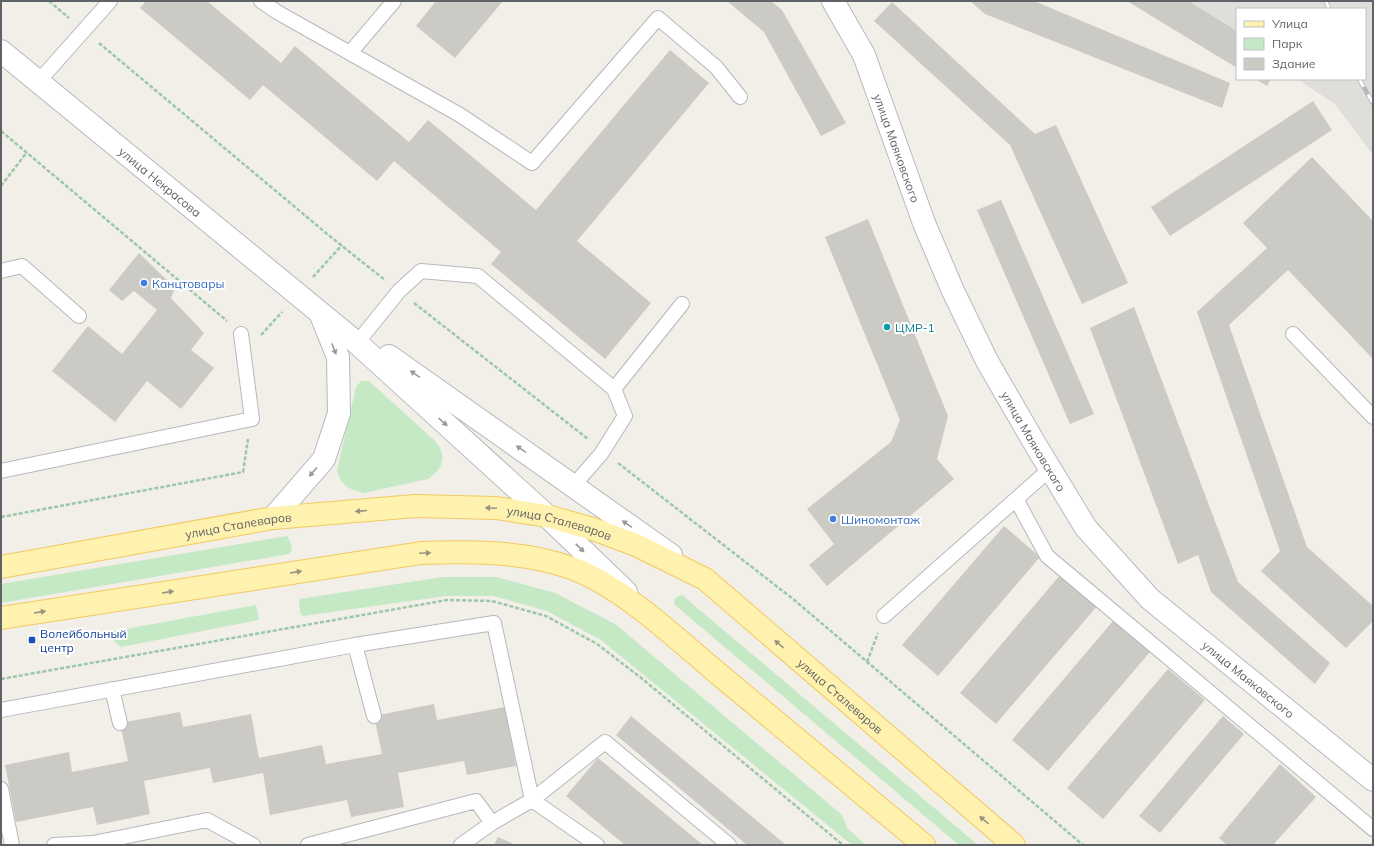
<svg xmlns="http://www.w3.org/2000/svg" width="1374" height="846" viewBox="0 0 1374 846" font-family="Mulish,sans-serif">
<rect width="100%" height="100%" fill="#f1efe8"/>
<path fill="#e0deda" d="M1177,1H1373V155L1335,104L1297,79H1365V9H1237V40Z"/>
<path fill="#c5e8c5" d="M361,381H369L435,441C448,456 443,469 428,479L364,493C349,490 341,485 337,470L356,387Z
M287,536L290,541L292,550L289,554L1,603V584Z
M443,577H496L555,593L615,624L841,814L848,829L866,845H852L601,640L547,611L494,596H446L303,616L300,613L299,599Z
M682,595L978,845H959L675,605L674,600L678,596Z
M256,605L259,620L121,647L104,633Z"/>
<path fill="#cccac5" d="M146,1H207L281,63L295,46L409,142L428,120L536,210L670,50L709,83L577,241L651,303L605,359L491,264L501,252L394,161L377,181L263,85L250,100L140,8Z
M436,1H503L455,58L416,26Z
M727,1H771L782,10L846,123L821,136L764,32Z
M970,1H1034L1230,83L1222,108L985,14Z
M1127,1H1188L1237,31V68Z
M892,2L1035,134L1056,125L1128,283L1082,304L1010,145L874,21Z
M1255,79H1271L1267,86Z
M1313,101L1332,130L1170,236L1151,207Z
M1312,157L1373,221V359L1288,270L1229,325L1307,547L1373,606V621L1346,648L1261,571L1280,551L1197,312L1267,248L1243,223Z
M1001,200L1094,414L1070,424L977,210Z
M868,219L948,416L937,459L954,479L827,586L809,565L834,544L807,509L891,442L900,420L825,237Z
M139,253L175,288L171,298L204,333L191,350L214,368L181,409L147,381L115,422L52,371L88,326L122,354L157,310L134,291L122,301L109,290Z
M1134,307L1238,582L1330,663L1315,684L1211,592L1198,555L1178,564L1090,328Z
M1004,526L1040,557L938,676L902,645Z
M1061,574L1098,605L996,724L960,693Z
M1113,621L1150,652L1048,771L1012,740Z
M1168,669L1205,700L1103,819L1067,788Z
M434,704L437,720L505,707L516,766L467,775L464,761L398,773L404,807L351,817L347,800L270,815L263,773L213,783L210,768L144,781L150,814L97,825L93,807L16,822L5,765L69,752L72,772L128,761L120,723L180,712L183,727L251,714L259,758L322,745L326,764L382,754L374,716Z
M631,716L786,845H747L616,735Z
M1223,716L1244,734L1160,833L1139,816Z
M598,758L703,845H625L566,796Z
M1280,764L1316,797L1273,845H1227L1219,838Z
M498,837L516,845H494Z"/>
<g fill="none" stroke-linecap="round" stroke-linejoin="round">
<g stroke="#b5b8bc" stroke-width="16">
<path id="lane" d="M261,1L277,12L460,115L532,163L658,18L716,67L740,97
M350,53L394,1
M38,82L110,1
M1,271L22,266L79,316
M1293,334L1373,417
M357,343L399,291L421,271L478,276L614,389L682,304
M1,471L252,419L241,334
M573,486L601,454L625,416L614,389
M1016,499L1047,556L1373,829
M884,616L1050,469
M355,645L374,716
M112,689L120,723
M1,710L355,645L494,623L532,800L597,845
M1,789L12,845
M54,845L93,843L207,820L253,845
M308,845L476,801L492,823
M461,845L492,823L532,800L605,742L729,845"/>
</g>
<g stroke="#b5b8bc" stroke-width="24">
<g id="street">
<path id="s1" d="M1,51L357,343L547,516L626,592"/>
<path d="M389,356L671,555"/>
<path d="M273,518L324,459L339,413L338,357L321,315"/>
</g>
</g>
<g stroke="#b6babf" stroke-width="24">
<g id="secondary">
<path id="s2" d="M833,1L864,55L924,223L953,291L987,361L1035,444L1086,528L1150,599L1373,780"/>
</g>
</g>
<g stroke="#f2c960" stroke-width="24">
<g id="primary">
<path id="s3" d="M1,567L273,518L415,506L496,508L547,516L593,529L636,545L705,579L1014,845"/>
<path d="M1,618L421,553C471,551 526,551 574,569C622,587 675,637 715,671C785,729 854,787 924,845"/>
</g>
</g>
<path stroke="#9cc7a9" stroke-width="2.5" stroke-dasharray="4 2" stroke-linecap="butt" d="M49,1L69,18
M99,43L332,238L385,280
M1,131L227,321
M1,186L27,152
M313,277L342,245
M414,303L588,439
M261,335L282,312
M618,463L793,599L1083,845
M1,517L243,472L248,439
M867,662L878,633
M1,679L447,600L492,601L546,616L597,644L640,677L843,845"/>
<use href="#lane" stroke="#fff" stroke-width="14"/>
<use href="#street" stroke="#fff" stroke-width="22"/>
<use href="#secondary" stroke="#fff" stroke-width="22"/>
<use href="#primary" stroke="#fff2af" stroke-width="22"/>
<g stroke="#b6b7b8" stroke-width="4.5">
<path id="rail" d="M1326,1L1329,9
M1359,79L1373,103"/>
</g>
<use href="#rail" stroke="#fff" stroke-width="3" stroke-dasharray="9" stroke-linecap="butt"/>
</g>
<defs><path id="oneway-solid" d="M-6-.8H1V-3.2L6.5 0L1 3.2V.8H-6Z"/></defs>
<g fill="#979a9d">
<use href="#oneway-solid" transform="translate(334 349) rotate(69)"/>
<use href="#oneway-solid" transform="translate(415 374) rotate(-145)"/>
<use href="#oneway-solid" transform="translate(443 422) rotate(42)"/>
<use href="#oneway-solid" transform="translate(521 449) rotate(-145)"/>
<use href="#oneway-solid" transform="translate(313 472) rotate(131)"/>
<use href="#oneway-solid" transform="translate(627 524) rotate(-145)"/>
<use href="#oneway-solid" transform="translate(580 548) rotate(44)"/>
</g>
<g fill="#979581">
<use href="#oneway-solid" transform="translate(491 508) rotate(-178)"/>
<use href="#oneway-solid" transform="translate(361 511) rotate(175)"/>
<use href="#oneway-solid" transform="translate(425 553) rotate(-3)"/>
<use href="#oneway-solid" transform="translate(296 572) rotate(-9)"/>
<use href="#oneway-solid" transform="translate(168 592) rotate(-9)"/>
<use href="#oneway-solid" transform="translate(40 612) rotate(-9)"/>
<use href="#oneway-solid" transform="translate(779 644) rotate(-139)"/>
<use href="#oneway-solid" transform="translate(984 820) rotate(-139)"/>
</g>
<g fill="#3f7fe0" stroke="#fff" stroke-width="1.5">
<circle cx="144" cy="283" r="4"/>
<circle cx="833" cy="519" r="4"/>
</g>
<circle fill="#0f9aa8" stroke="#fff" stroke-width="1.5" cx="887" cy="327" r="4"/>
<rect fill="#1a4fb4" stroke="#fff" stroke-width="1.5" x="28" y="636" width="8" height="8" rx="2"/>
<g text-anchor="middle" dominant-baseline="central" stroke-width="4" stroke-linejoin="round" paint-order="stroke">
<g font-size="12" fill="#5f6368" stroke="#fff">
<text stroke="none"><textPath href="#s2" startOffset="161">улица Маяковского</textPath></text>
<text stroke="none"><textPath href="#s1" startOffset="206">улица Некрасова</textPath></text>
<text stroke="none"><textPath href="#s2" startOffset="485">улица Маяковского</textPath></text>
<text stroke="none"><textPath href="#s3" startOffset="565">улица Сталеваров</textPath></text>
<text stroke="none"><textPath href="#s3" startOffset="241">улица Сталеваров</textPath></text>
<text stroke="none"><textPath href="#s2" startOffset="809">улица Маяковского</textPath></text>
<text stroke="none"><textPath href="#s3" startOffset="901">улица Сталеваров</textPath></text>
</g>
<g font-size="12" fill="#366cbe" stroke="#fff" text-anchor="start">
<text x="152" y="283">Канцтовары</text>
<text x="841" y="519">Шиномонтаж</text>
</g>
<g font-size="12" fill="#0d838f" stroke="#fff" text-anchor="start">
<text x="895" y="327">ЦМР-1</text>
</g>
<g font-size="12" fill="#164399" stroke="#fff" text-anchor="start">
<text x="40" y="633">Волейбольный<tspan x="40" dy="14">центр</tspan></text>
</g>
</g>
<rect width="1374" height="846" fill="none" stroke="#5f6368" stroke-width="4"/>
<rect x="1236" y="8" width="130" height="72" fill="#ffffff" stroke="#bfc1c3"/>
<rect x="1244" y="21" width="20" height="6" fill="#fff2af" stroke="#bfc1c3"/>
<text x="1272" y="28" font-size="12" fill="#5f6368">Улица</text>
<rect x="1244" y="38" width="20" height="12" fill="#c5e8c5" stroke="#bfc1c3"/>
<text x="1272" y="48" font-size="12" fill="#5f6368">Парк</text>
<rect x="1244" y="58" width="20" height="12" fill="#cccac5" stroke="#bfc1c3"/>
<text x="1272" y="68" font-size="12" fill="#5f6368">Здание</text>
</svg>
